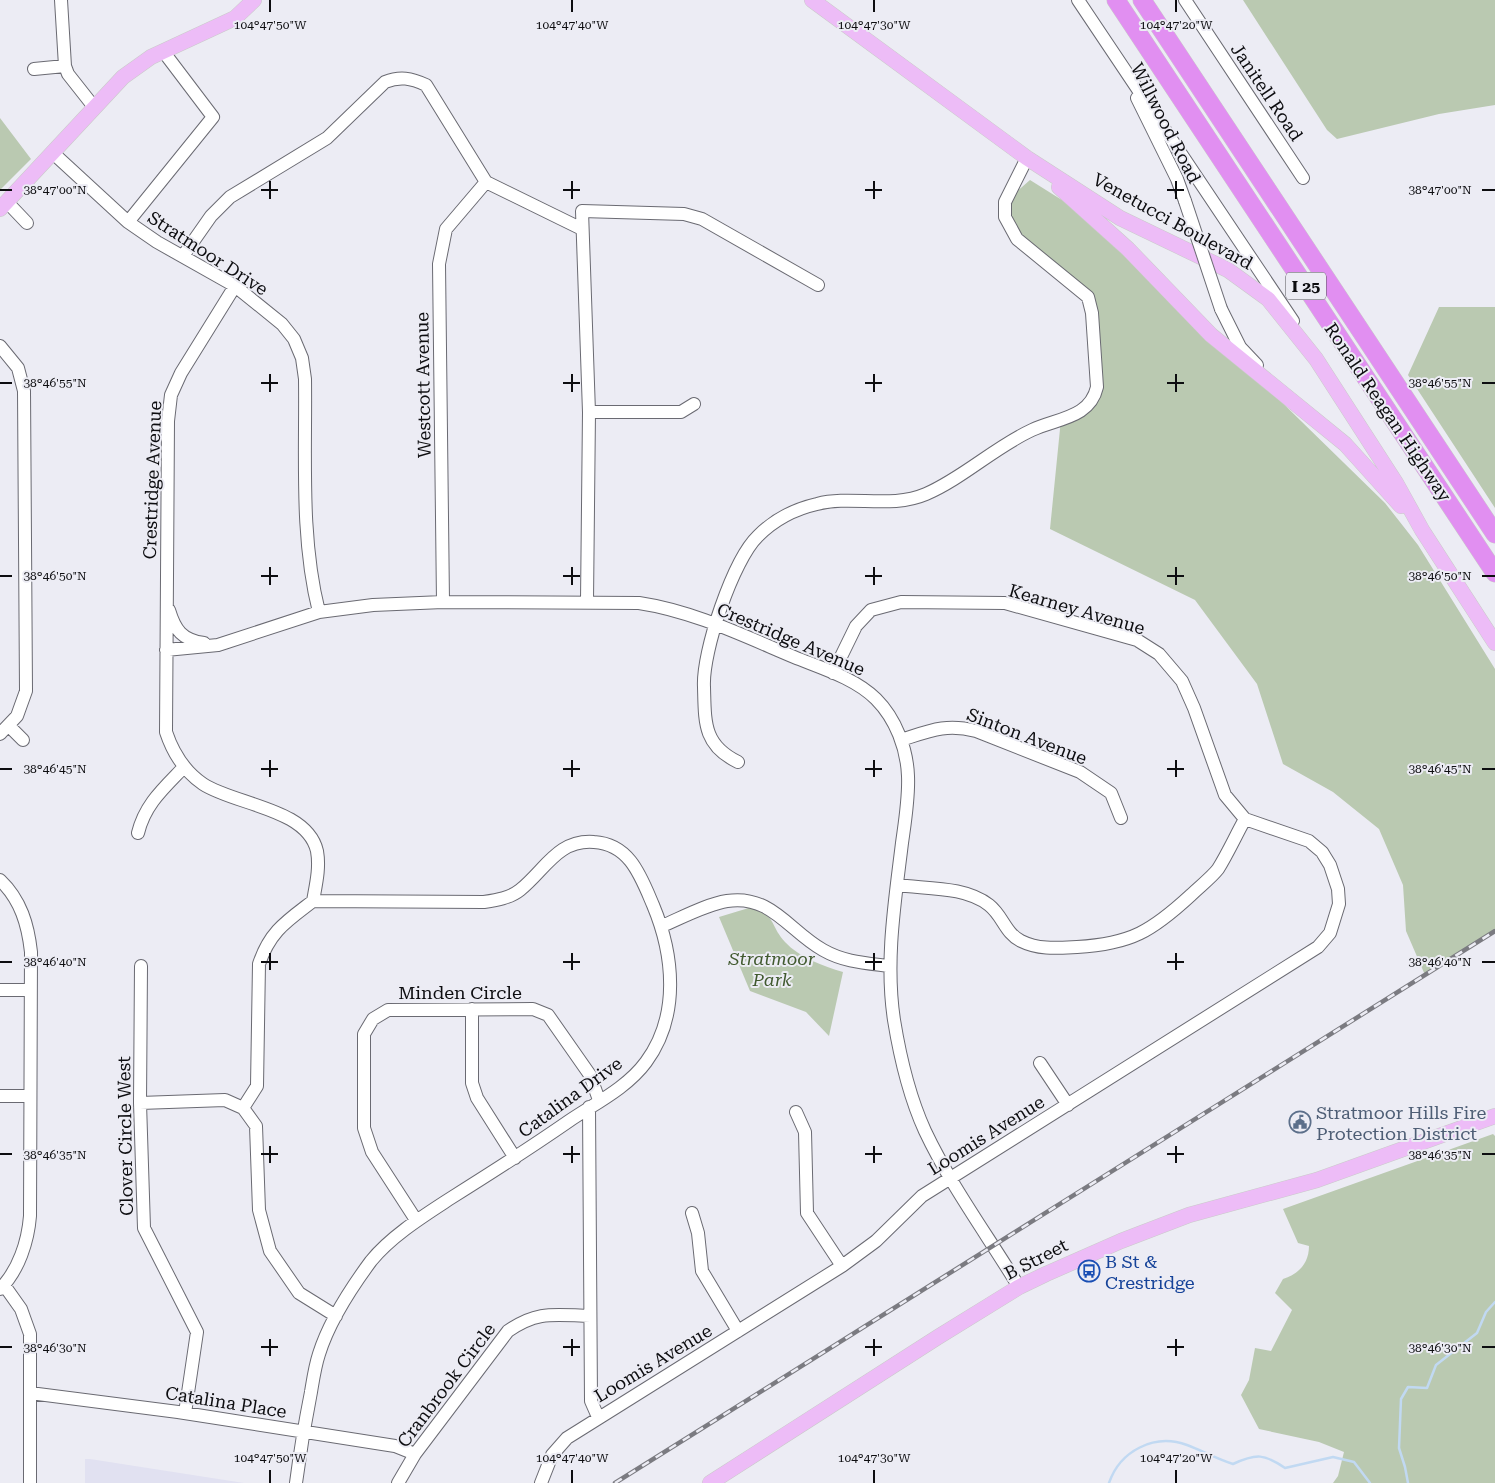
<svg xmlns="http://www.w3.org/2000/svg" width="1495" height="1483" viewBox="0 0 1495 1483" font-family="'Roboto Serif',serif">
<rect width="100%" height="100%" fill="#ececf4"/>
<path fill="#e1e1f1" d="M85,1459H90L244,1483H85Z"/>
<path fill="#bac9b1" d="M1243,0H1495V105L1439,114L1337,139L1327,130Z
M0,118L31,159L0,190Z
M1030,180L1097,222L1385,503L1418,545L1495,669V931L1425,975L1406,931L1403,885L1379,829L1333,792L1283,764L1257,684L1195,600L1050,529L1061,419L1087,409L1097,387L1092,313L1080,288L1017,239L1005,202Z
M1439,307H1495V508L1408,375Z
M752,907C778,918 769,924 785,942C800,958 823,966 843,972L829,1036L806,1012L750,991L719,917Z
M1493,1134L1495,1136V1483H1333L1338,1476L1344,1452L1319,1442L1259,1429L1241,1395L1249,1380L1255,1348L1271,1351L1292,1310L1275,1293L1283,1279C1299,1274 1309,1263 1309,1246L1298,1243L1283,1209Z"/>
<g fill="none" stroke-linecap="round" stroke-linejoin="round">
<path stroke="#c1d9f2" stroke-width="2.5" d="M1109,1483C1120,1451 1154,1433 1187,1445C1203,1451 1217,1459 1233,1464C1257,1453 1264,1454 1285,1468L1333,1457L1354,1462L1370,1483
M1408,1483L1405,1467L1399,1448L1401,1399L1408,1387L1427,1388L1436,1365L1477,1333L1486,1312L1495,1302"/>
<g stroke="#6a6a72" stroke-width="14">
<path id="minor" d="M61,0L65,66L68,74L94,107
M1078,0L1293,321
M1185,0L1303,178
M34,69L65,66
M1137,98L1177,179L1185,201
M53,153L128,222L157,242L235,286L282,324L294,339L302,358L305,379C306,456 300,537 319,612
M7,202L27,223
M128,222L213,117L163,51
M183,256L211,216L230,197L327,138L385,82C400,76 411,78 426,85L486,182L582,229
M235,286L181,373L171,395L168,421L166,732C173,753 184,771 203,784C235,805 307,808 317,851C320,868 316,884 313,901
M1221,309L1240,347L1257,365
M0,346L18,368L24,391L26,691L17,716L0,734
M589,412H681L694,404
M587,601L589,412L582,211L684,214L702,219L818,285
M443,602L439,264L446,229L486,182
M169,610C175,630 182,640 204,643
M166,650L218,645L319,612L373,605L443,602L639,603C693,611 744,636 794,657C821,668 855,678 876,699C896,719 907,749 908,776C909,798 905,821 902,843C895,901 885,961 894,1020C900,1057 909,1096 925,1131C951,1186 988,1236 1019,1287
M9,726L23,740
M901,740C929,731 946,723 976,731L1080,772L1111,793L1121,818
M738,762C703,745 705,722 704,687C702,652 733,560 758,536C774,520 795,509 817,504C852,495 891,509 926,494C963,478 995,447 1032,430C1058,418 1090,418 1097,387L1092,313L1088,297L1017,239L1005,217V202L1027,158
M138,833C145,804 164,788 184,767
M0,880C21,900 28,925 31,952L30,1216C28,1241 19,1270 0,1289
M897,885C926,889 965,886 989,905C1003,916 1005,933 1021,941C1039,950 1058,948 1077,947C1131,944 1152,931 1191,895C1199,887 1211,878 1218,869C1228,853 1236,835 1245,819
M662,926C681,918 707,904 727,901C771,894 789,931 823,950C844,962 865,963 889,966
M141,966L140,1103L144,1228L197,1332L185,1413
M0,990H30
M472,1009V1083L477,1098L515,1158
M1040,1063L1068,1105
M0,1096H30
M140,1103L225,1100L243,1108L256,1126L259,1210L270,1251L299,1293L336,1316
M589,1107L591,1401L598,1417
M243,1108L257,1086L259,964C270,931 287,921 313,901
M796,1112L805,1132L807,1213L842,1266
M692,1213L698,1233L702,1271L738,1331
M416,1220L372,1152L364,1128V1034L373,1019L388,1010L533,1009L548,1015L590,1075L599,1100
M4,1285L21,1309L30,1334V1483
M30,1393L178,1412L395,1446L415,1454
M296,1483C300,1452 305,1422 311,1392C313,1380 315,1366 319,1354C329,1322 351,1288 371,1261C391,1236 425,1215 451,1198C491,1173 530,1148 569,1121C594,1104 627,1088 646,1062C680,1016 674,955 653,905C641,877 630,844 594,842C558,839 545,870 520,890C510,898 497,900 484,902L313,901
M398,1483L415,1454L508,1331C538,1310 555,1315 590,1316
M541,1483L552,1455L567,1438L842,1266L876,1241L922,1196L1318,947L1330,933L1339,904L1338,889L1330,865L1322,852L1309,841L1245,819L1225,795L1194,708L1182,681L1159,654L1137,640L1005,603L901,602L871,610L856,626L833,673"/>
</g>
<g stroke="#cacaca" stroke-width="16">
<path id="major" d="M812,0L1027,158L1120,218L1228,270L1268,299L1316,359L1396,483L1422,530L1495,643
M1059,187L1128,249L1211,335L1345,444L1401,506
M0,209L123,77L151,57L235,18L254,0
M710,1483L938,1337L1019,1287L1046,1274L1121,1241L1189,1215L1317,1180L1495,1116"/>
</g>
<g stroke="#cacaca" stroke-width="19">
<path id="highway" d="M1116,0L1495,573
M1142,0L1495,534"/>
</g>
<use href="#minor" stroke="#fff" stroke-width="12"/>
<use href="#major" stroke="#edbcf7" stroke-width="15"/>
<use href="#highway" stroke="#e18ff1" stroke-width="18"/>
<g stroke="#7b7b81" stroke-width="4.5">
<path id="rail" d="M615,1483L1495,931"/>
</g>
<use href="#rail" stroke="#ececf4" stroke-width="2.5" stroke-dasharray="8" stroke-linecap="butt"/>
<g stroke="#6a6a72" stroke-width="14" stroke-linecap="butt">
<path id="minor-bridge" d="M1185,201L1221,309"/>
</g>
<use href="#minor-bridge" stroke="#fff" stroke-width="12"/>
</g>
<path fill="none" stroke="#0d0d10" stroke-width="2" d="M270,0V12M572,0V12M874,0V12M1176,0V12M270,181V199M572,181V199M874,181V199M1176,181V199M0,190H12M261,190H278M563,190H580M865,190H882M1167,190H1184M1482,190H1495M270,374V392M572,374V392M874,374V392M1176,374V392M0,383H12M261,383H278M563,383H580M865,383H882M1167,383H1184M1482,383H1495M270,567V585M572,567V585M874,567V585M1176,567V585M0,576H12M261,576H278M563,576H580M865,576H882M1167,576H1184M1482,576H1495M270,760V777M572,760V777M874,760V777M1176,760V777M0,769H12M261,769H278M563,769H580M865,769H882M1167,769H1184M1482,769H1495M270,953V970M572,953V970M874,953V970M1176,953V970M0,962H12M261,962H278M563,962H580M865,962H882M1167,962H1184M1482,962H1495M270,1146V1163M572,1146V1163M874,1146V1163M1176,1146V1163M0,1154H12M261,1154H278M563,1154H580M865,1154H882M1167,1154H1184M1482,1154H1495M270,1339V1356M572,1339V1356M874,1339V1356M1176,1339V1356M0,1347H12M261,1347H278M563,1347H580M865,1347H882M1167,1347H1184M1482,1347H1495M270,1470V1483M572,1470V1483M874,1470V1483M1176,1470V1483"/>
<defs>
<g id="civic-ring" transform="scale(1.125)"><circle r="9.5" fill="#ececf4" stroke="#5c6f8a" stroke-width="1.5"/><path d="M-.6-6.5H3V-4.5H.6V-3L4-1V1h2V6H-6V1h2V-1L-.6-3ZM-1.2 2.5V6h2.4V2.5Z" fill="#5c6f8a"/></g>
<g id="bus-ring" transform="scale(1.125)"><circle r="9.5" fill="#ececf4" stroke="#1a4fb4" stroke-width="1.5"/><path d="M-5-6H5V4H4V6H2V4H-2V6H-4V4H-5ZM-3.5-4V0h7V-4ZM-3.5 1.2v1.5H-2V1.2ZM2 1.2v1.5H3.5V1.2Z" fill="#1a4fb4"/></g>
</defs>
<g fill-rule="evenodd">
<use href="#civic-ring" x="1300" y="1122"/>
<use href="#bus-ring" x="1089" y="1271"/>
</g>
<g text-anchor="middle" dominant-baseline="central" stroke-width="4" stroke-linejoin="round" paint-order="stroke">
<rect fill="#ececf4" stroke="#505054" stroke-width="1" x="1286" y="272.5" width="40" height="27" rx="4"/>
<g font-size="16" font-weight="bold" fill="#0d0d10">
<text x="1306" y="286">I 25</text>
</g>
<g font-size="18" fill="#0d0d10" stroke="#ececf4">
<text transform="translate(1267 92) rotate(56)">Janitell Road</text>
<text transform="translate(1166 123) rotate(63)">Willwood Road</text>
<text transform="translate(1173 221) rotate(29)">Venetucci Boulevard</text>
<text transform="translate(208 253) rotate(33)">Stratmoor Drive</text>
<text transform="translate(423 385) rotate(-91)">Westcott Avenue</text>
<text transform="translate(1388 412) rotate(56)">Ronald Reagan Highway</text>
<text transform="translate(152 480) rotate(-88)">Crestridge Avenue</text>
<text transform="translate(1077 609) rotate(16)">Kearney Avenue</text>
<text transform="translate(791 639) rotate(23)">Crestridge Avenue</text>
<text transform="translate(1027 736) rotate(21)">Sinton Avenue</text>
<text x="460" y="992">Minden Circle</text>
<text transform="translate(570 1097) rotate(-36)">Catalina Drive</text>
<text transform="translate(986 1135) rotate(-32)">Loomis Avenue</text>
<text transform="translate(125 1136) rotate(-91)">Clover Circle West</text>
<text transform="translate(1036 1259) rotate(-27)">B Street</text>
<text transform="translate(653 1363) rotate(-31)">Loomis Avenue</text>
<text transform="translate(446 1385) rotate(-53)">Cranbrook Circle</text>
<text transform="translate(226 1402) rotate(9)">Catalina Place</text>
</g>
<g font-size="18" font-style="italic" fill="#415a2f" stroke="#ececf4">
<text x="772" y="958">Stratmoor<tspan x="772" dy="21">Park</tspan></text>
</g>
<g font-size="18" fill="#4e5e75" stroke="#ececf4" text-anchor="start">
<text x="1316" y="1112">Stratmoor Hills Fire<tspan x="1316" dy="21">Protection District</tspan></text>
</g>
<g font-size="18" fill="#164399" stroke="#ececf4" text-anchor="start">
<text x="1105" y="1261">B St &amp;<tspan x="1105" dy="21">Crestridge</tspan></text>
</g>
</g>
<g font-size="12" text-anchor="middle" fill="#0d0d10" stroke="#ececf4" stroke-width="4" stroke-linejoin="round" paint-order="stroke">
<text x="270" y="29">104°47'50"W</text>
<text x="572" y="29">104°47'40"W</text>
<text x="874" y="29">104°47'30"W</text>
<text x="1176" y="29">104°47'20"W</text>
<text x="55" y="194">38°47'00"N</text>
<text x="1440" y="194">38°47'00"N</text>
<text x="55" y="387">38°46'55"N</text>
<text x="1440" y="387">38°46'55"N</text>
<text x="55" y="580">38°46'50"N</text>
<text x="1440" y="580">38°46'50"N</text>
<text x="55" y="773">38°46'45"N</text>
<text x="1440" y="773">38°46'45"N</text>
<text x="55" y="966">38°46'40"N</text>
<text x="1440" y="966">38°46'40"N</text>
<text x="55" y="1159">38°46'35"N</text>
<text x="1440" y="1159">38°46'35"N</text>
<text x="55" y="1352">38°46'30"N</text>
<text x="1440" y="1352">38°46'30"N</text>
<text x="270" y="1462">104°47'50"W</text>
<text x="572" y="1462">104°47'40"W</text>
<text x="874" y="1462">104°47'30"W</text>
<text x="1176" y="1462">104°47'20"W</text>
</g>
</svg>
